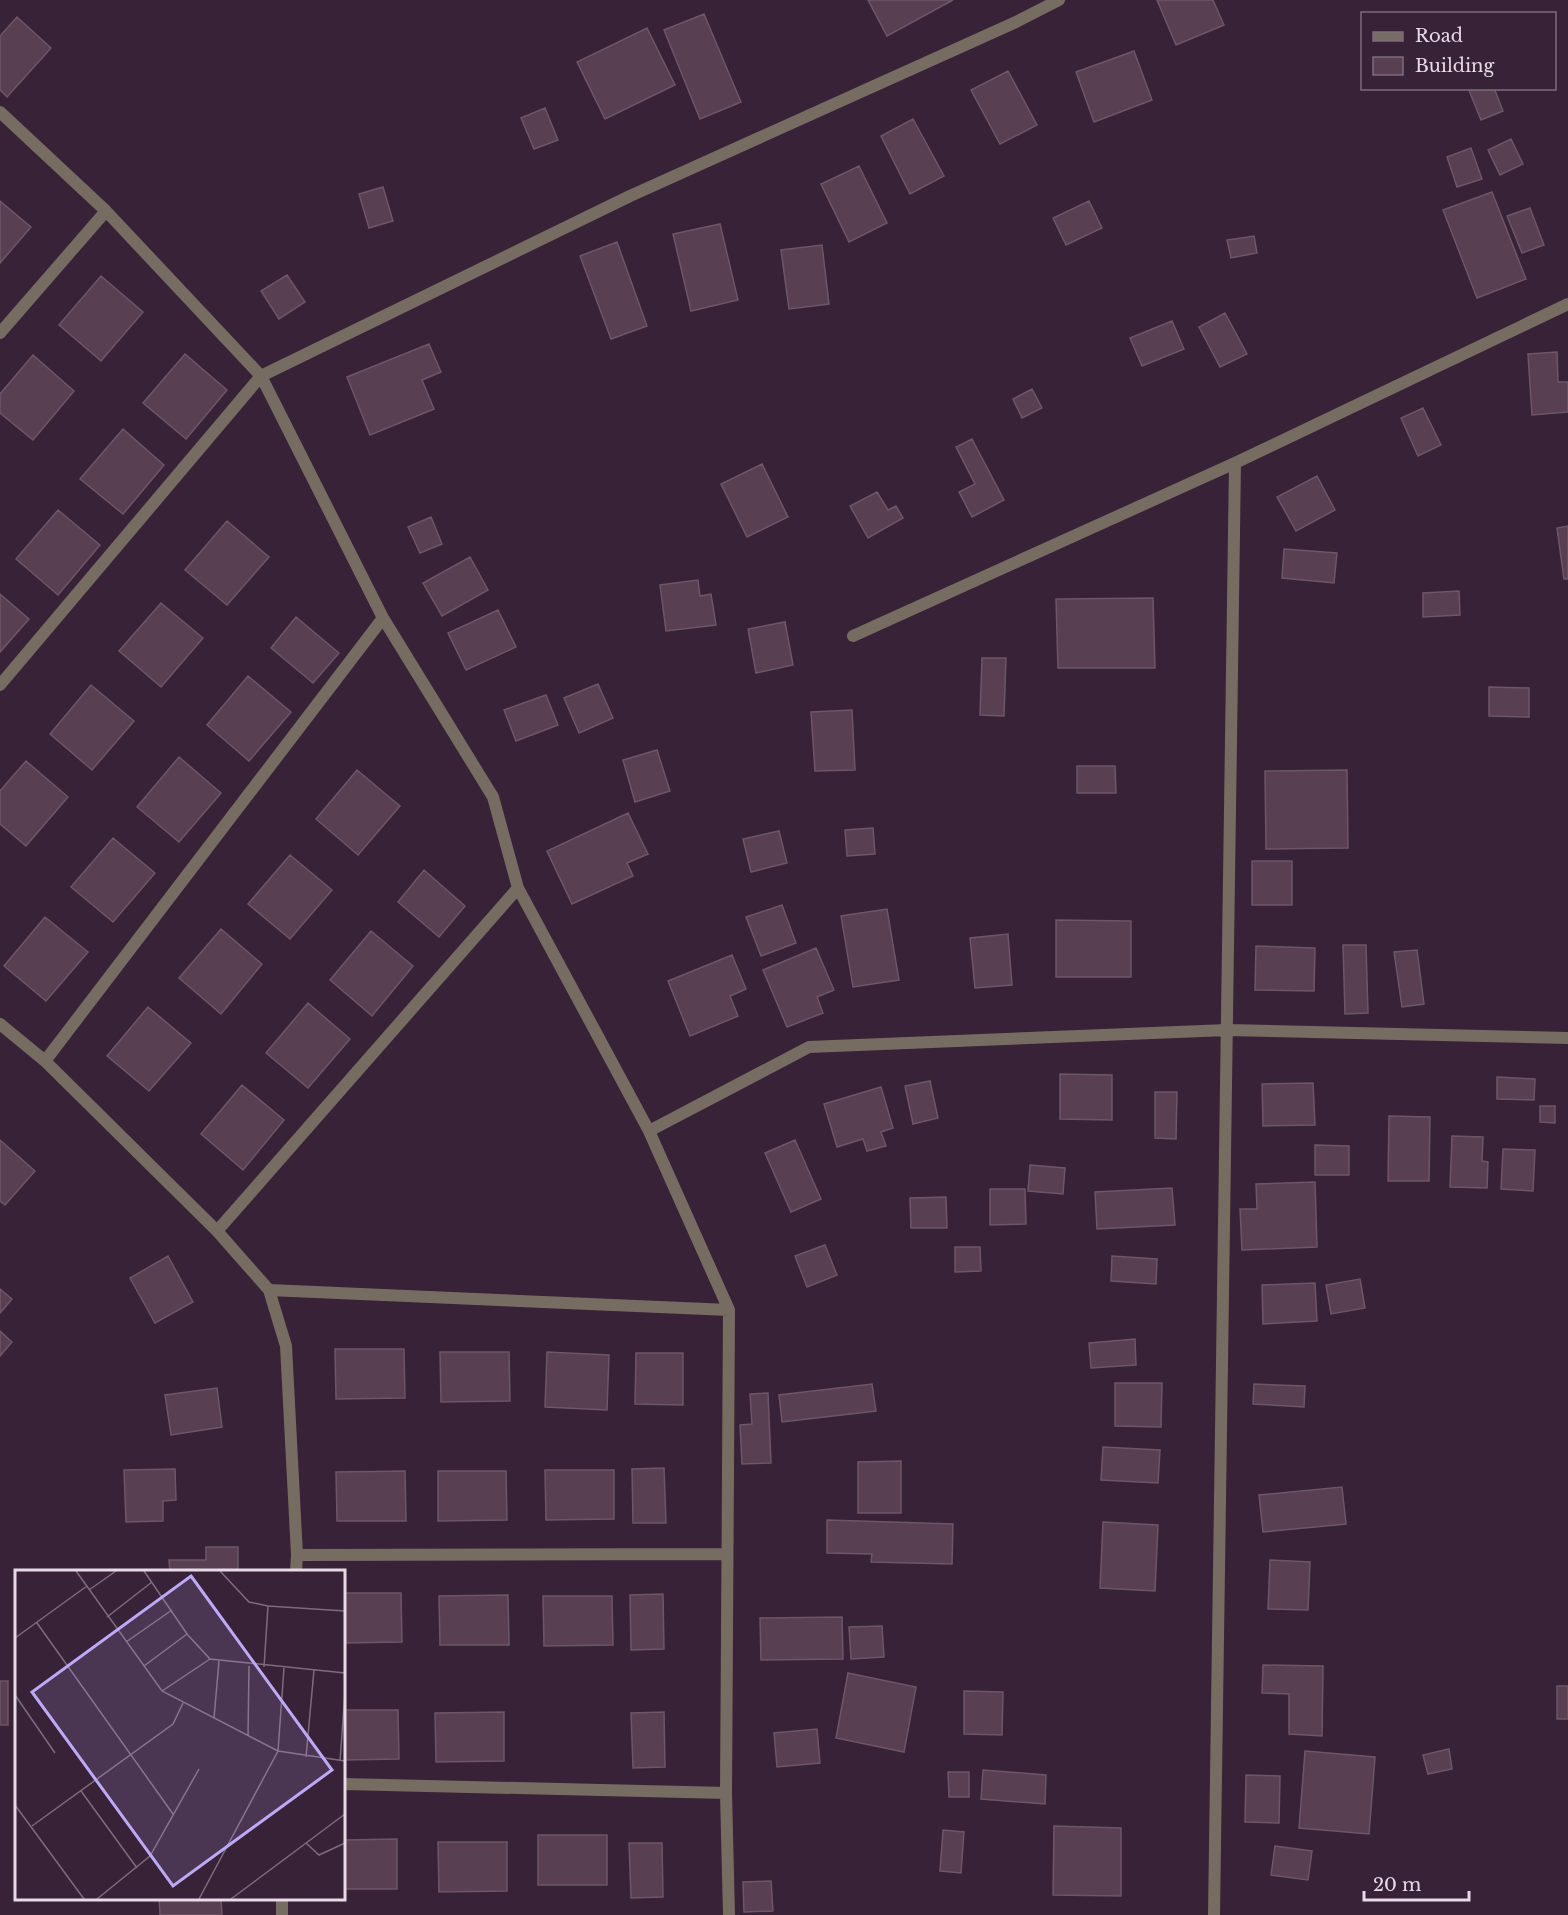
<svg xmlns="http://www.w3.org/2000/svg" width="1568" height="1915" viewBox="0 0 1568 1915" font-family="'Libre Baskerville',serif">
<rect width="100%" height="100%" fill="#372237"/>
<path fill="#583f52" stroke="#6f5568" stroke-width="1.5" d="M868,0H953L887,36Z
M1157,0H1213L1224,25L1176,45Z
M704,14L741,102L700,119L664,30Z
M17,17L51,48L7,97L0,90V36Z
M647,28L675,85L605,119L577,62Z
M1134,51L1152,100L1094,122L1076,72Z
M1008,71L1037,125L1000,144L971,90Z
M1468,88H1494L1503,111L1481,120Z
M545,108L558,140L534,149L521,118Z
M913,119L944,176L910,194L881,136Z
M1511,139L1523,164L1500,175L1488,150Z
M1471,148L1482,179L1457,187L1447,157Z
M859,166L887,223L849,242L821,184Z
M383,187L393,221L369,228L359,194Z
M1492,192L1526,279L1477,298L1443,210Z
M0,201L31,227L0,263Z
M1089,201L1102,228L1066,245L1053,218Z
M1530,208L1544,245L1522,253L1507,216Z
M720,224L738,300L691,311L673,234Z
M1254,236L1257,253L1231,258L1227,240Z
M617,242L647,326L611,339L580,256Z
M822,245L829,304L789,309L781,250Z
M287,275L305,302L279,319L261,291Z
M101,276L143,312L101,361L59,325Z
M1225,313L1247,354L1220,367L1199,327Z
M1172,321L1184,349L1142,366L1130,338Z
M429,344L441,372L422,380L434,409L370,435L347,377Z
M1557,352L1558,382H1568V412L1532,415L1528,354Z
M185,354L227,390L186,439L143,403Z
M33,355L74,391L33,440L0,413V394Z
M1032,389L1042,408L1022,418L1013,399Z
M1423,408L1441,445L1418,456L1401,418Z
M123,429L164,465L123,514L80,479Z
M972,439L1004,500L972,517L959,492L975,484L956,447Z
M762,464L788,517L747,537L721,484Z
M1317,476L1335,510L1296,531L1277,497Z
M877,492L888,510L896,506L903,518L868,538L850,506Z
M58,510L100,545L58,595L16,559Z
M431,517L442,544L420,553L408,527Z
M227,521L269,557L227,605L185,570Z
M1568,526V579H1564L1557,528Z
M1284,549L1337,553L1334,583L1282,578Z
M470,557L488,590L442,616L423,583Z
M698,580L700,596L711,594L716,625L666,631L660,585Z
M1459,591L1460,615L1423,617V593Z
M0,594L29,619L0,652Z
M1153,598L1155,668H1058L1056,599Z
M161,603L203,638L161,687L119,651Z
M498,610L516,647L466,670L448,633Z
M296,617L339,653L313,683L271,648Z
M785,622L793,665L756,673L748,629Z
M982,658H1006L1004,716L980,715Z
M248,676L291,712L249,761L207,725Z
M598,684L613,718L579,733L564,698Z
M91,685L134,721L92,770L50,734Z
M1489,687L1529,688V717L1489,716Z
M546,695L558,725L516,741L504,710Z
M852,710L855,770L815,771L811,712Z
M657,750L670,791L635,802L623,760Z
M179,757L221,793L179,842L137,807Z
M26,761L68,797L26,846L0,824V791Z
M1077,766H1115L1116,793H1077Z
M357,770L400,806L358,855L316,819Z
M1347,770L1348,848L1266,849L1265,771Z
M628,813L648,854L627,863L633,876L572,904L547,851Z
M873,828L875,854L847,856L845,830Z
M779,831L787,863L751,872L743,839Z
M113,838L155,873L113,922L71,887Z
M290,855L332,890L290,939L248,904Z
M1252,861H1292V905H1252Z
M424,870L465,906L439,937L398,902Z
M782,905L796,943L761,956L746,917Z
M887,909L899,980L853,987L841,916Z
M45,917L88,952L46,1001L4,966Z
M1056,920L1131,921V977H1056Z
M221,929L262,964L221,1014L179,978Z
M371,931L413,966L372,1016L330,980Z
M1008,934L1012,985L975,988L970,938Z
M1343,945H1366L1368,1013L1345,1014Z
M1256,946L1315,948L1314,991L1255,990Z
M816,948L834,990L817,997L823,1013L787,1027L763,970Z
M1417,950L1424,1004L1402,1007L1394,952Z
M732,955L746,989L730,996L738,1016L690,1036L668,981Z
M308,1003L350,1039L308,1088L266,1053Z
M148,1007L191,1043L149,1091L107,1056Z
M1060,1074L1112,1075V1120L1060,1119Z
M1497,1077L1535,1079L1534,1100L1497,1099Z
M930,1081L938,1118L913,1124L905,1086Z
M1313,1083L1315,1125L1263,1126L1262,1084Z
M242,1085L284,1120L243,1170L201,1134Z
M881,1087L893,1128L881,1132L886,1146L867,1151L863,1139L837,1147L824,1104Z
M1155,1092H1177L1176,1139L1155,1138Z
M1540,1106H1555V1123L1540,1122Z
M1389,1116L1430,1117L1429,1181H1388Z
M1452,1136L1483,1137L1482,1161L1488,1162L1487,1188L1450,1187Z
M0,1140L35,1171L5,1205L0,1201Z
M795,1140L821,1199L791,1212L765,1153Z
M1315,1145L1349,1146V1175H1315Z
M1503,1149L1535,1150L1533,1191L1501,1189Z
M1030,1165L1065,1168L1063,1194L1028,1191Z
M1315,1182L1317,1247L1242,1250L1240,1209H1257L1256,1184Z
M1172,1188L1175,1225L1097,1229L1095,1192Z
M990,1189H1025L1026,1224L990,1225Z
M946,1197L947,1228H911L910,1198Z
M825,1245L837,1275L807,1287L795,1256Z
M955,1247H980L981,1271L955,1272Z
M168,1256L193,1302L155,1323L130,1278Z
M1112,1256L1157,1259L1156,1284L1111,1281Z
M1360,1279L1365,1308L1331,1314L1326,1285Z
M1315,1283L1317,1321L1263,1324L1262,1285Z
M0,1289L12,1299L0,1313Z
M0,1331L12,1342L0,1356Z
M1135,1339L1136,1365L1091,1368L1089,1343Z
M335,1349H404L405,1398L336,1399Z
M440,1352H509L510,1401L441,1402Z
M547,1352L609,1355L607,1410L545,1407Z
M636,1353H683V1405L635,1404Z
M1115,1383H1162L1161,1427L1115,1426Z
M872,1384L876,1411L782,1422L779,1395Z
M1254,1384L1305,1386L1304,1407L1253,1404Z
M217,1388L222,1427L171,1435L165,1395Z
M768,1393L771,1463L742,1464L740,1425L752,1424L750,1394Z
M1103,1447L1160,1450L1158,1483L1101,1480Z
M901,1461V1513H858V1462Z
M664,1468L666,1523H633L632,1469Z
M175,1469L176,1500L163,1501V1521L126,1522L124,1470Z
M545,1470H614V1519L546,1520Z
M405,1471L406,1521H337L336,1472Z
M438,1471H506L507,1520L438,1521Z
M1342,1487L1346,1524L1263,1532L1259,1495Z
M827,1520L953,1524L952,1564L871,1562L872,1554L827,1553Z
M1103,1522L1158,1525L1155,1591L1100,1588Z
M206,1547H238V1572H170L169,1560H206Z
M1270,1560L1310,1562L1308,1610L1268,1609Z
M344,1593H401L402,1642L344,1643Z
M663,1594L664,1649L631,1650L630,1595Z
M508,1595L509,1645H440L439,1596Z
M543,1596H612L613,1645L544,1646Z
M842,1617L843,1659L761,1660L760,1618Z
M882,1626L884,1657L851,1659L849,1627Z
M1263,1665L1323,1666L1322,1736L1289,1734V1694L1262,1693Z
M848,1673L916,1687L904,1752L836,1738Z
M0,1681H8V1725H0Z
M1557,1686H1568V1719H1557Z
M964,1691L1003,1692L1002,1735L964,1734Z
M344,1710H398L399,1759L344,1760Z
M504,1712V1761L436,1762L435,1713Z
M664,1712L665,1767L633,1768L631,1713Z
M817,1729L820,1763L777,1767L774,1733Z
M1449,1749L1452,1769L1428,1774L1423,1755Z
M1305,1751L1375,1757L1369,1834L1299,1828Z
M983,1770L1046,1775L1045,1804L981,1799Z
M948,1772H969V1797H949Z
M1246,1775L1280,1776L1279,1823L1245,1822Z
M1054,1826L1121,1828V1896L1053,1895Z
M943,1830L964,1832L961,1873L940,1871Z
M538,1835H607V1885H538Z
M397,1839V1889H344V1840Z
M438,1842H507V1891L439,1892Z
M629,1843H662L663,1897L631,1898Z
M1275,1846L1312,1851L1308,1880L1271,1875Z
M771,1881L773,1911L744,1912L743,1882Z
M159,1898H221L222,1915H160Z"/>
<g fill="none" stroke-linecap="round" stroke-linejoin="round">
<path stroke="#776c62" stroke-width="12" d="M0,112L106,211L261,376L383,618L493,797L518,888L649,1131L729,1310L726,1793L729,1915
M0,333L106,211
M853,636L1235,463L1568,304
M0,685L261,376L630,196L1016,22L1059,0
M0,1024L45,1061L217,1231L269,1290L286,1346L297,1555L296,1572
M45,1061L383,618
M649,1131L809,1047L1227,1030L1568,1038
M217,1231L518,888
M269,1290L729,1310
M297,1555L727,1554
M344,1784L726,1793
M282,1915V1898
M1214,1915L1235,463"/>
</g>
<g transform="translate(15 1570)">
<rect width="330" height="330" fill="#372237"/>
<path fill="none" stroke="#7e6c7d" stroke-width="1.5" d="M61,1L147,121L263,181L330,191M129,1L172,64L195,89L330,103M205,1L234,32L253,36M74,20L101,1M92,47L137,12M22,53L158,244M0,68L72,16M111,72L157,40M129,96L172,64M249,97L253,36L330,41M147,121L195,89M0,125L40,183M199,148L204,91M233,166L234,96M291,187L299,100M325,191L330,123M66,221L122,298M0,235L69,329M17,256L158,154L168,133M291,273L304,285L330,273M82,329L135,286L184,199M184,329L263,181L269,98M216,329L330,244"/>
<path fill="#bda9f5" fill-opacity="0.15" stroke="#bda9f5" stroke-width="3" d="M176,6L317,200L158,316L17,122Z"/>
<rect width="330" height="330" fill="none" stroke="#e8dae7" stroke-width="3"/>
</g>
<rect x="1361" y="12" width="195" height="78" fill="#372237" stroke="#7e6c7d" stroke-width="1.5"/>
<rect x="1373" y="32" width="30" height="9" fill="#776c62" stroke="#7e6c7d" stroke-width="1.5"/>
<text x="1415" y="42" font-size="18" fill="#e8dae7">Road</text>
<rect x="1373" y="57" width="30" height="18" fill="#583f52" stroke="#7e6c7d" stroke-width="1.5"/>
<text x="1415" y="72" font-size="18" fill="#e8dae7">Building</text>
<path d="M1364 1891v9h105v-9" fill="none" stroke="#e8dae7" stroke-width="3"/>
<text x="1373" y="1891" font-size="18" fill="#e8dae7" stroke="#372237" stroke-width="4.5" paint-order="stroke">20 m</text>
</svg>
